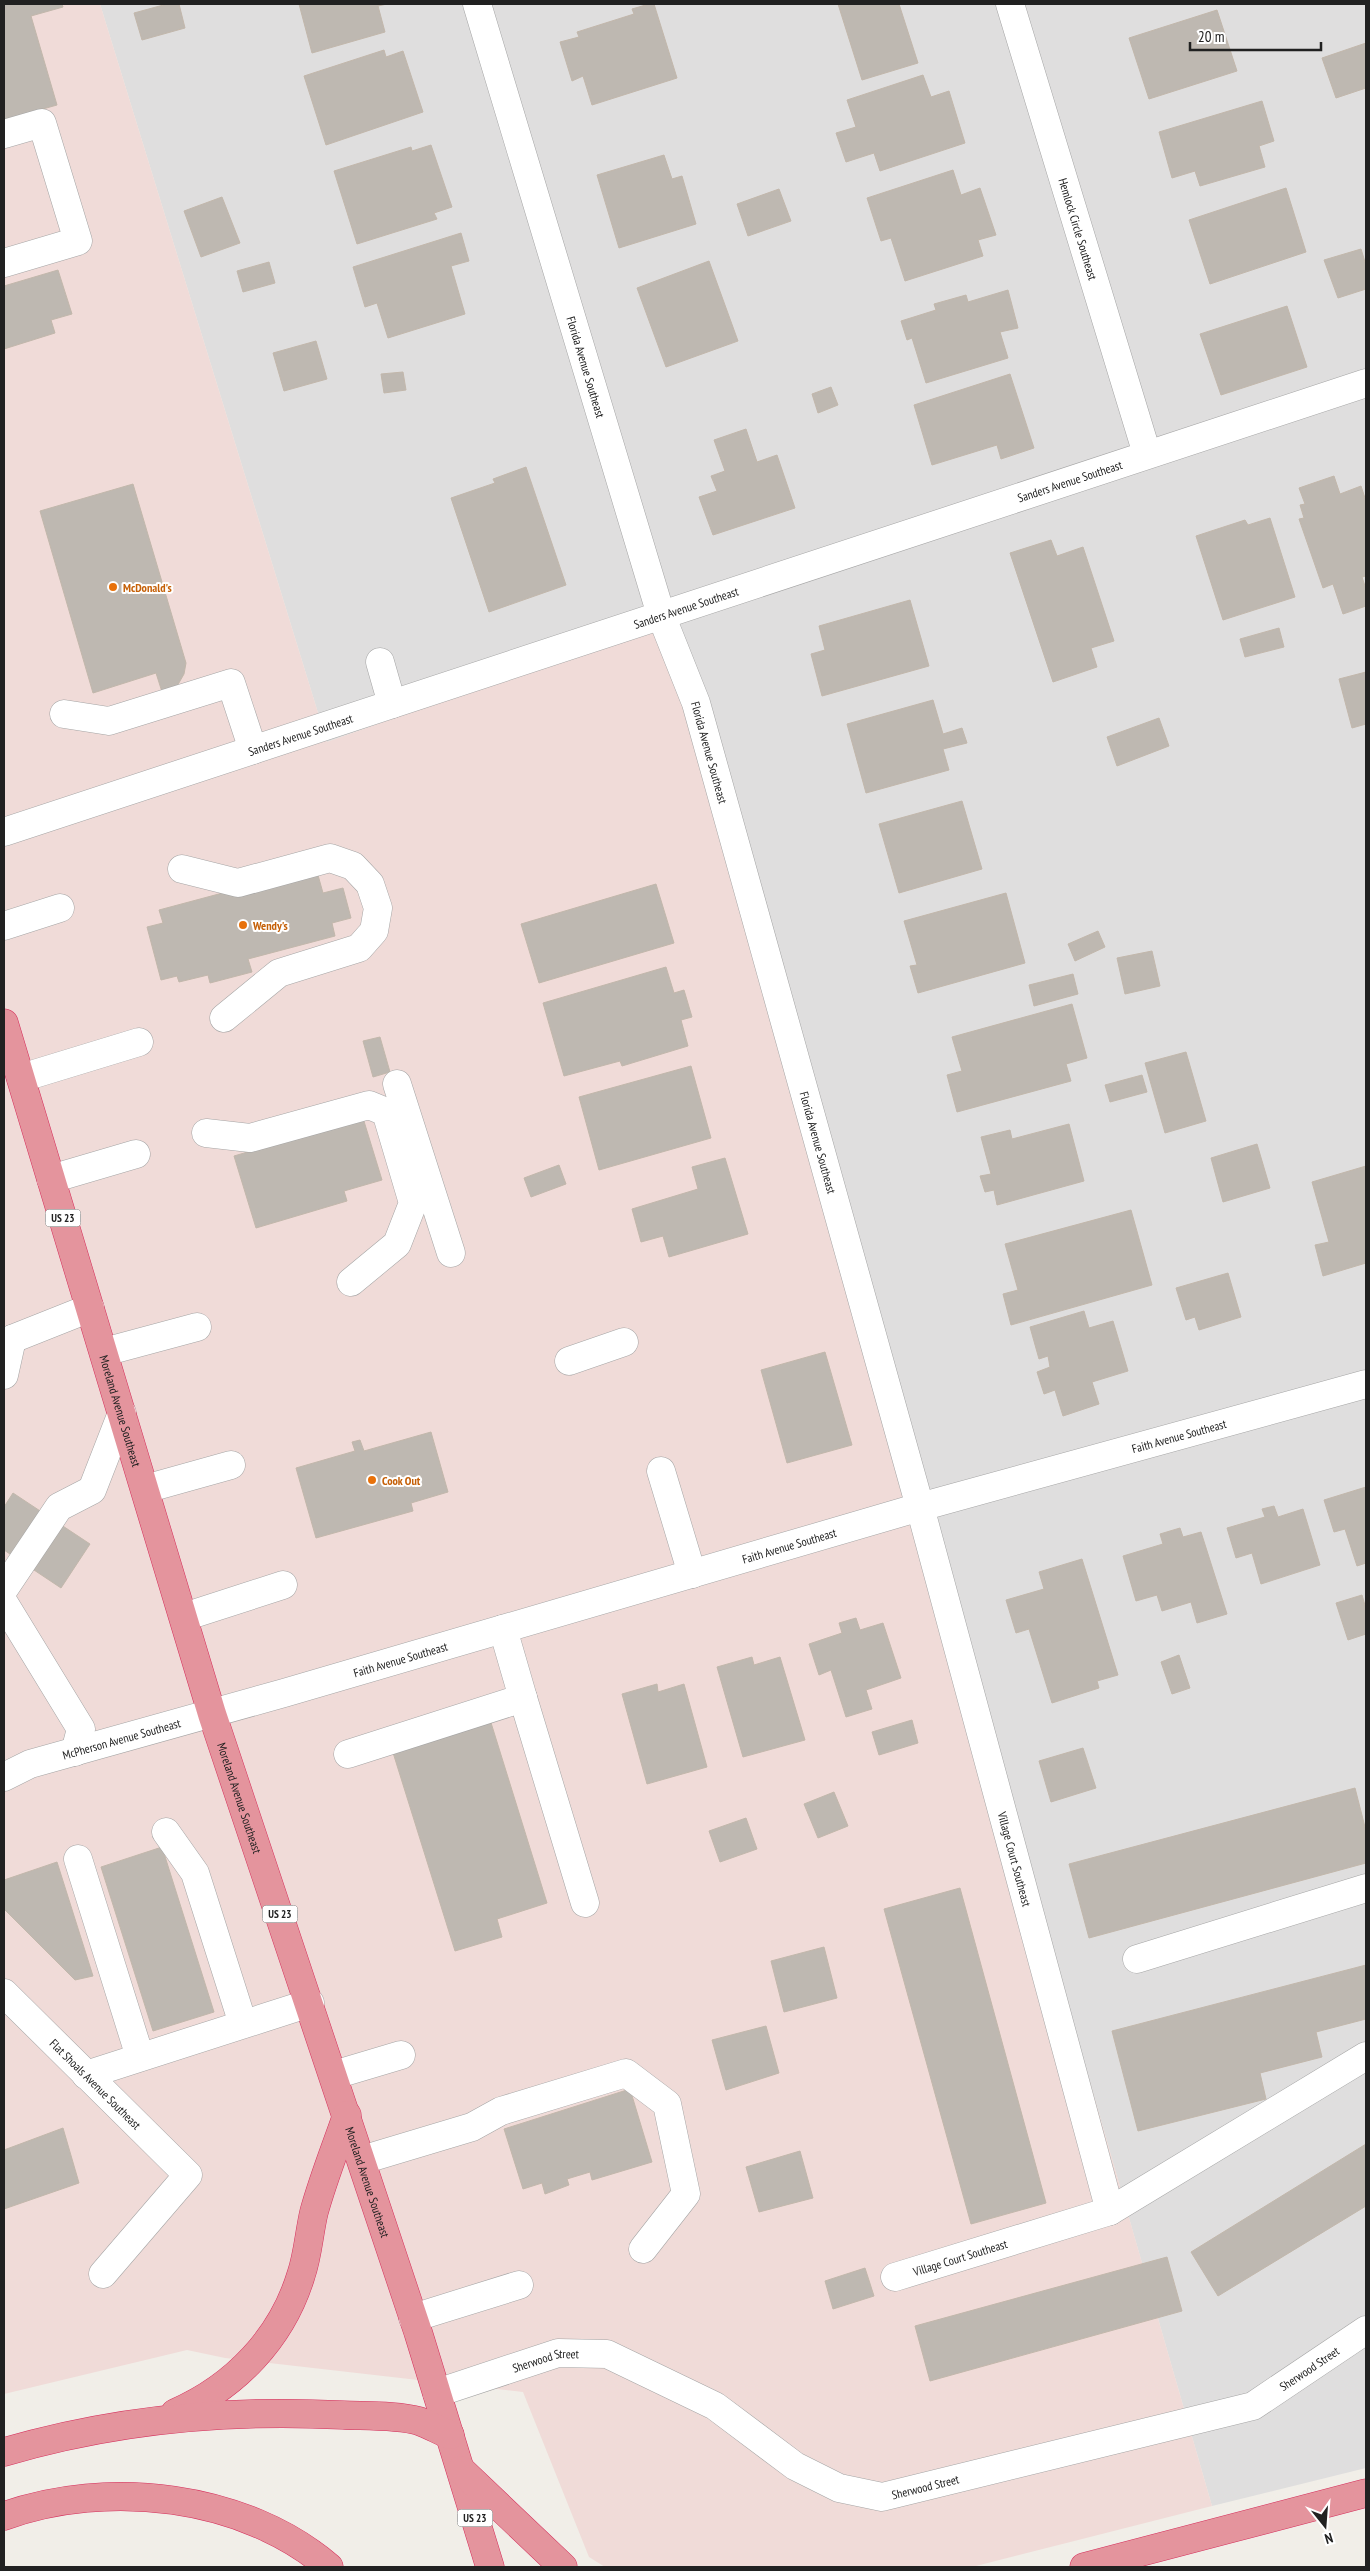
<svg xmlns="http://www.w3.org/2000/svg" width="1370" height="2571" viewBox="0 0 1370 2571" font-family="'PT Sans Narrow',sans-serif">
<rect width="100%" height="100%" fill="#f1eee8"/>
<path fill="#dfdede" d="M100,4H1366V2468L1212,2506L669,621L327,742Z"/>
<path fill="#f0dbd8" d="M4,4H100L327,742L669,620L1212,2506L972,2567H605L589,2557L523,2392L225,2358L187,2350L4,2394Z"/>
<path fill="#beb8b1" stroke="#c2b7ab" d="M4,4H62L63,7L31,16L57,105L4,120Z
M167,4H179L185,28L142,40L134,13Z
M299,4H387L378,6L385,32L312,53Z
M649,4H654L677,78L592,105L583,76L572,81L560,42L579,37L577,32L634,14L632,9Z
M838,4H899L918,63L862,80Z
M1217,10L1237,71L1149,99L1129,38Z
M1366,43V88L1336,98L1322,58Z
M384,50L386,57L403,51L423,112L326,145L304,76Z
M923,75L931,97L949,91L965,143L880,171L874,153L846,162L836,133L856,127L847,100Z
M1262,101L1274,141L1259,146L1265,167L1200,186L1195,171L1172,178L1159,132Z
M431,145L452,207L434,213L437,219L357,244L334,171L411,147L412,151Z
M664,155L672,179L682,176L696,224L619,248L597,175Z
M953,170L961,195L980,188L996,235L978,240L983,256L905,281L891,238L881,241L867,198Z
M1286,188L1306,252L1210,284L1189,220Z
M779,189L791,221L748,236L737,204Z
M222,197L240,243L201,257L184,211Z
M461,233L469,261L451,266L465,314L388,338L377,303L365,307L353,267Z
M1361,249L1366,265V289L1338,298L1324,260Z
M709,261L738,341L666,367L637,288Z
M269,262L275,283L243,292L237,271Z
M58,270L72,314L51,320L55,333L4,349V286Z
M1008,290L1018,328L1000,332L1008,358L926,383L912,338L907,340L901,321L936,310L934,304L966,295L968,302Z
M1287,306L1307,367L1221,395L1200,334Z
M316,341L327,379L284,391L273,353Z
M403,372L406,390L384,393L381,374Z
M1010,374L1034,448L1001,459L997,445L932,465L914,405Z
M831,387L838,405L818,413L812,394Z
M746,429L757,462L777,455L795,508L713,535L699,497L717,491L711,476L725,471L714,440Z
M526,467L566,585L489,612L451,498L495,483L493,479Z
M1334,476L1340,494L1361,486L1366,501V576L1362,577L1366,589V606L1343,614L1333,584L1323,588L1299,519L1304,518L1300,505L1305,504L1299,488Z
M133,484L186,663L184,674L176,688L163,695L156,673L93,693L40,511Z
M1270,518L1295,597L1223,620L1196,536L1245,520L1248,525Z
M1051,540L1057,556L1083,547L1114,641L1091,648L1097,667L1053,682L1010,553Z
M910,600L929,666L822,696L811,654L825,650L819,626Z
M1279,628L1284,647L1245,657L1240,639Z
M1366,672V724L1352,728L1339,679Z
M933,700L943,734L962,728L967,743L943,749L949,770L866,793L847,724Z
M1159,718L1169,746L1117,766L1107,737Z
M962,801L982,869L899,893L879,824Z
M316,868L323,893L343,888L351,918L332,923L335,936L248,959L252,972L210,983L208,975L179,982L177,976L161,980L147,927L163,923L159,910Z
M656,884L674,943L539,983L521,924Z
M1006,893L1025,963L918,993L910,966L917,965L904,921Z
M1098,931L1105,947L1075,961L1068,944Z
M1152,951L1160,986L1125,994L1117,958Z
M666,967L674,993L684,990L692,1017L681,1020L688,1046L622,1066L620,1061L564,1076L543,1003Z
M1073,974L1078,994L1034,1006L1029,985Z
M1072,1004L1087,1058L1066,1064L1071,1081L957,1112L947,1075L962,1071L952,1037Z
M380,1037L390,1072L373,1077L363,1041Z
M1186,1052L1206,1121L1165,1133L1145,1063Z
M691,1066L711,1138L599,1170L579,1097Z
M1142,1075L1147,1092L1110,1102L1105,1085Z
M363,1118L382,1180L344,1191L347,1201L256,1228L234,1156Z
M1069,1124L1084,1181L997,1205L994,1190L985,1192L980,1176L991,1174L981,1137L1010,1130L1012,1139Z
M1257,1144L1270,1188L1223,1202L1211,1158Z
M725,1158L748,1234L669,1257L663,1236L641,1242L632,1209L698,1189L692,1167Z
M559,1165L566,1184L531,1197L524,1178Z
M1366,1166V1263L1323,1276L1315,1245L1329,1242L1312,1182Z
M1131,1210L1152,1285L1011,1325L1003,1294L1018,1290L1005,1244Z
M1228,1273L1241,1317L1199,1330L1195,1317L1186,1320L1176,1288Z
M1084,1311L1089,1328L1113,1321L1128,1371L1092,1382L1099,1404L1063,1416L1055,1390L1044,1394L1037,1372L1050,1367L1048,1356L1039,1359L1030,1327Z
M825,1352L852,1445L787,1463L761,1370Z
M431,1432L448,1492L411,1503L413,1511L316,1538L296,1468L355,1451L352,1442L360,1440L364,1451Z
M1366,1487V1563L1357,1566L1345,1529L1334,1532L1324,1500Z
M13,1493L90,1544L61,1588L4,1550V1507Z
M1274,1506L1278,1517L1303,1509L1320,1565L1261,1584L1252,1553L1236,1558L1227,1528L1265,1517L1262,1509Z
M1180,1528L1183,1537L1201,1532L1227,1614L1197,1623L1191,1602L1162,1611L1157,1595L1136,1601L1123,1556L1163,1544L1160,1534Z
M1082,1559L1118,1675L1097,1681L1099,1688L1052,1703L1029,1629L1016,1633L1006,1600L1044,1589L1039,1572Z
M1362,1595L1366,1609V1634L1348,1640L1336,1603Z
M856,1618L860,1630L883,1623L901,1678L866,1690L872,1709L846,1717L831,1670L819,1675L809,1644L842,1633L839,1623Z
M1179,1655L1190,1688L1172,1694L1161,1662Z
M752,1657L754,1665L780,1657L805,1740L743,1757L717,1667Z
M657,1684L658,1692L684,1684L707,1767L647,1784L622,1694Z
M488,1713L547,1903L497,1919L502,1937L455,1951L390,1743Z
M912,1720L918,1743L879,1755L872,1732Z
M1083,1748L1096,1788L1051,1802L1039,1761Z
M1355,1788L1366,1831V1863L1089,1938L1069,1864Z
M834,1792L848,1826L818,1838L804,1804Z
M746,1818L757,1849L720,1862L709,1831Z
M162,1847L214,2012L153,2031L101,1867Z
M57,1862L93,1976L75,1980L4,1909V1880Z
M960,1888L1046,2203L971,2224L884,1909Z
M824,1947L837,1998L784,2012L771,1961Z
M1366,1965V2019L1316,2032L1322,2057L1260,2073L1266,2099L1138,2131L1112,2031Z
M766,2026L779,2073L726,2090L712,2040Z
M630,2089L652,2162L592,2180L590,2172L567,2179L569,2185L545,2194L542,2183L523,2189L504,2129Z
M63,2128L79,2183L4,2209V2150Z
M1366,2144V2206L1218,2296L1191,2252Z
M800,2151L813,2198L759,2212L746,2167Z
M1167,2257L1182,2311L930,2381L915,2326Z
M865,2268L874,2296L833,2309L825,2281Z"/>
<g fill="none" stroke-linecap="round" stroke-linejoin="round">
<g stroke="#a5a5a5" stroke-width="29">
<g id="minor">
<path id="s1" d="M477,4L661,615L696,703L920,1507L1110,2211"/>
<path id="s2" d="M1010,4L1147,454"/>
<path d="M4,134L42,123L78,241L4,263"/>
<path d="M380,662L392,704"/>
<path d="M64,714L109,721L231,683L253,750"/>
<path id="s3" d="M4,832L1366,383"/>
<path d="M182,869L238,883L330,858L353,866L370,884L378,908L374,931L359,948L279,973L224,1018"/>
<path d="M4,926L60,908"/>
<path d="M21,1078L139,1042"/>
<path d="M397,1084L451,1253"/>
<path d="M206,1133L250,1138L369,1105L386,1112L413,1203L397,1244L351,1282"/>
<path d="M51,1179L136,1154"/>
<path d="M4,1349L12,1339L90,1308"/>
<path d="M104,1352L197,1327"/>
<path d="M569,1361L624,1342"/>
<path d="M4,1375L12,1339"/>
<path d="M661,1471L692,1574"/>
<path d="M145,1489L231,1465"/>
<path d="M4,1589L59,1507L92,1490L122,1413"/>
<path d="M4,1603L81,1729L75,1752"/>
<path d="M184,1617L283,1585"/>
<path d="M503,1629L523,1698"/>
<path d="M348,1754L523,1698L585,1903"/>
<path id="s4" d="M4,1777L30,1764L284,1693L920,1507L1366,1384"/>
<path d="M166,1832L195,1873L243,2024"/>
<path d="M78,1859L140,2057"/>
<path d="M1137,1959L1366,1888"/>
<path id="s5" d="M4,1993L188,2175L103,2274"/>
<path d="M86,2075L310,2003"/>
<path d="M334,2075L401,2055"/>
<path d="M362,2160L472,2127L501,2111L626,2073L667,2104L686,2194L643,2249"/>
<path id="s6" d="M895,2277L1110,2211L1366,2056"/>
<path d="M413,2318L519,2285"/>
<path id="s7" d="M437,2393L558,2353L607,2354L715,2406L795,2466L839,2488L882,2497L1253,2406L1366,2330"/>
</g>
</g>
<g stroke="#d52f5c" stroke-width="29">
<g id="highway">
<path id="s8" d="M4,1023L212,1714L418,2332L490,2567"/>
<path d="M175,2413C235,2387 282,2338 301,2275C308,2255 309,2233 314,2212C323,2179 336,2147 347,2115"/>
<path d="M4,2452C113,2420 229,2409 343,2415C365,2416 398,2415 419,2421C430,2425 440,2431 450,2435"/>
<path d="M461,2470L563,2567"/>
<path d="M4,2516C107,2479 244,2494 329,2567"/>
<path d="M1084,2567L1366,2493"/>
</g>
</g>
<use href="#minor" stroke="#fff" stroke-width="28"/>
<use href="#highway" stroke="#e4949d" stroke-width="28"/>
</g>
<g fill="#e8710a" stroke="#fff" stroke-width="2">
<circle cx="113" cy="587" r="5"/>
<circle cx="243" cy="925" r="5"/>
<circle cx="372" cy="1480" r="5"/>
</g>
<g text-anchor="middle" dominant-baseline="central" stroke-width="4" stroke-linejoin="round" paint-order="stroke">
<g fill="#fff" stroke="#646464" stroke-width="1">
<rect x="45.5" y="1209.5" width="35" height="17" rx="4"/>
<rect x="262.5" y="1905.5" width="35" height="17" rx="4"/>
<rect x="457.5" y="2509.5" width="35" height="17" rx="4"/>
</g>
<g font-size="11" font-weight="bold" fill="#212121">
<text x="63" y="1218">US 23</text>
<text x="280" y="1914">US 23</text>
<text x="475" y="2518">US 23</text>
</g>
<g font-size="12" fill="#212121" stroke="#fff">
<text stroke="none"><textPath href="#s2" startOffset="235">Hemlock Circle Southeast</textPath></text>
<text stroke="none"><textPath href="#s1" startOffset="379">Florida Avenue Southeast</textPath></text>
<text stroke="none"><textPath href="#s3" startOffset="1122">Sanders Avenue Southeast</textPath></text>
<text stroke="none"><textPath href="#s3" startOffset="718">Sanders Avenue Southeast</textPath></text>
<text stroke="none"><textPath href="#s3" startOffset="312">Sanders Avenue Southeast</textPath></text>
<text stroke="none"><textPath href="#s1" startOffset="784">Florida Avenue Southeast</textPath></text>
<text stroke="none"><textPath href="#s1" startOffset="1189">Florida Avenue Southeast</textPath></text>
<text stroke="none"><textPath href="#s8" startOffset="405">Moreland Avenue Southeast</textPath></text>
<text stroke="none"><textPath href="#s4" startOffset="1224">Faith Avenue Southeast</textPath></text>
<text stroke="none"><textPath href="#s4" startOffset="819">Faith Avenue Southeast</textPath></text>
<text stroke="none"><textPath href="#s4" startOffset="414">Faith Avenue Southeast</textPath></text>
<text stroke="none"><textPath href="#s4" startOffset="124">McPherson Avenue Southeast</textPath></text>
<text stroke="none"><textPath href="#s8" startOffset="810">Moreland Avenue Southeast</textPath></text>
<text stroke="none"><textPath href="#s1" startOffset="1932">Village Court Southeast</textPath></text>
<text stroke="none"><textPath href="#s5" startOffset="129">Flat Shoals Avenue Southeast</textPath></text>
<text stroke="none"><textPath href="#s8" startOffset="1215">Moreland Avenue Southeast</textPath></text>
<text stroke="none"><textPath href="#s6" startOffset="68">Village Court Southeast</textPath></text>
<text stroke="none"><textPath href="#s7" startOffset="114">Sherwood Street</textPath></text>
<text stroke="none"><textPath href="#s7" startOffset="939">Sherwood Street</textPath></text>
<text stroke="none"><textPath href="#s7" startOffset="534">Sherwood Street</textPath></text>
</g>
<g font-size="12" font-weight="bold" fill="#c56008" stroke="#fff" text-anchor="start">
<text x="123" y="587">McDonald's</text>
<text x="253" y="925">Wendy's</text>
<text x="382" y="1480">Cook Out</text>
</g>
</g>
<rect width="1370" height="2571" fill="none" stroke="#212121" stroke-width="10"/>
<g transform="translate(1325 2526) rotate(163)" stroke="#ffffff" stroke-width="4" paint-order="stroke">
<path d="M0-4L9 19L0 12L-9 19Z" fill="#212121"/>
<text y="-8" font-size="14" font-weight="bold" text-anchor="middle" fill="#212121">N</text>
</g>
<path d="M1190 42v8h131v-8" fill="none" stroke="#212121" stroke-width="2.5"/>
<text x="1198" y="42" font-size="15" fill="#212121" stroke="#ffffff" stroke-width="4" paint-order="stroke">20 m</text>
</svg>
